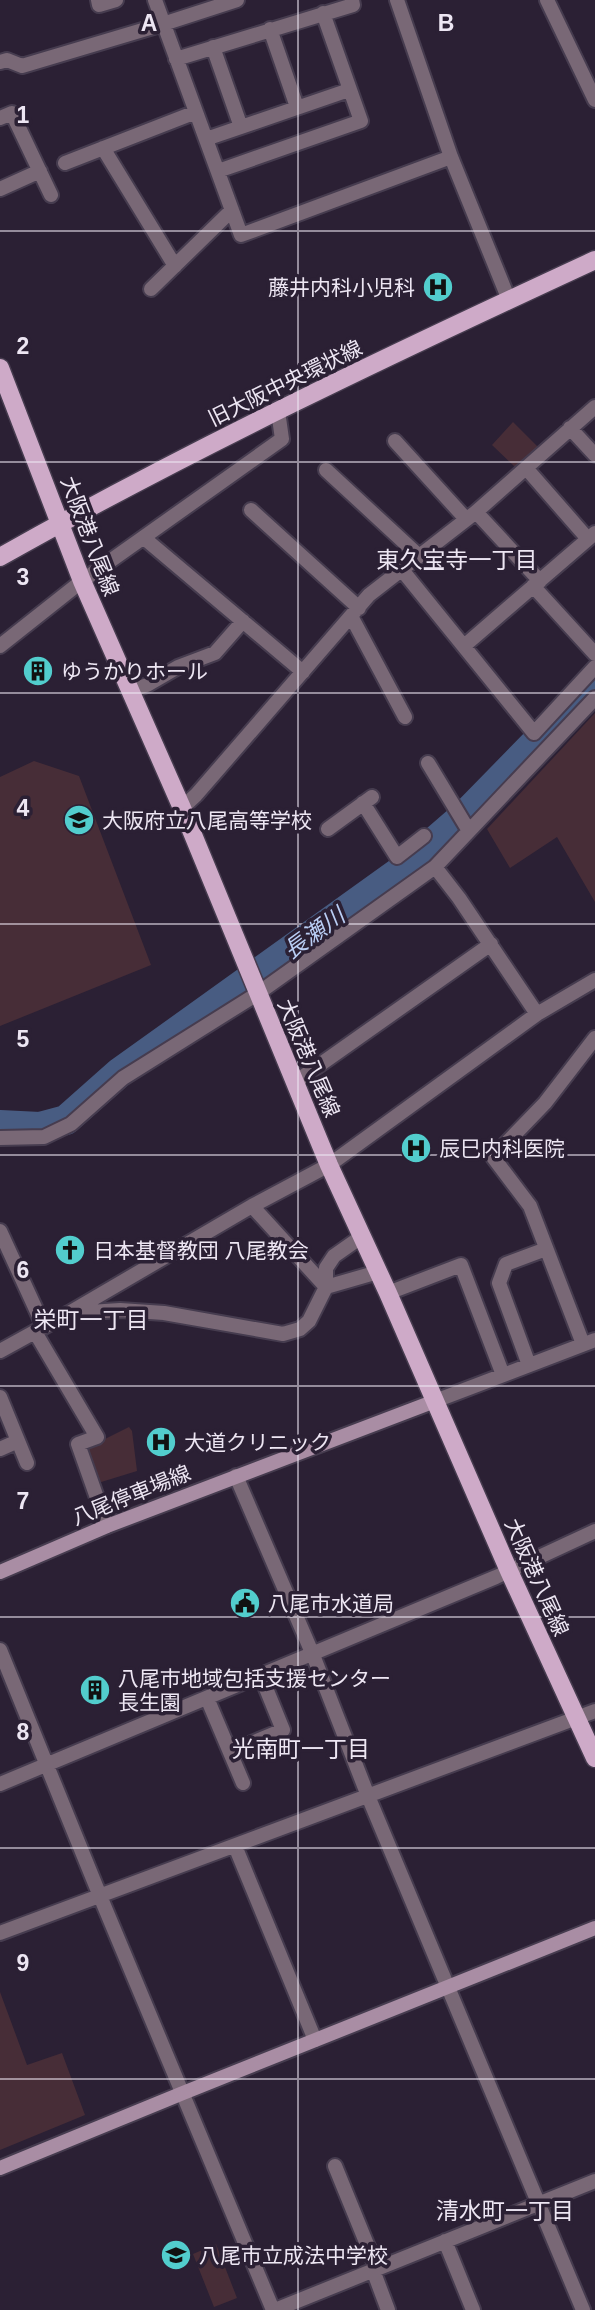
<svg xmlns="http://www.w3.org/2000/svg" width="595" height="2310" viewBox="0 0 595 2310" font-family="Helvetica,'Noto Sans JP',sans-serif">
<rect width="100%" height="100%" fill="#2b2034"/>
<path fill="#472d37" d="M513,422L538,447L517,469L492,445Z
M595,713V902L557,837L510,868L487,829Z
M34,761L79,776L151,965L0,1026V777Z
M129,1427L132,1431L137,1471L98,1483L87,1448Z
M0,1992L27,2065L62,2053L85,2115L0,2150Z
M216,2244L237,2298L214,2307L193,2254Z"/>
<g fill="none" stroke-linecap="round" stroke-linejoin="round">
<path stroke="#485c82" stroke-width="30" d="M0,1125L40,1127L66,1120L119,1073L398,873L466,814L595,682"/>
<g stroke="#463c4f" stroke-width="18">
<path id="street" d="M98,0L99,5L116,0
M155,0L241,235L451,157
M397,0L451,157L509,300
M547,0L595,100
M270,29L297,107
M213,47L241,127
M176,59L353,5L352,0
M0,62L7,60L22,66L163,24L237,0
M0,118L12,113L51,195
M206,139L349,90
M103,148L175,266
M65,163L196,112
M218,171L361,121L323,13
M0,189L40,171
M151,289L232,210
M570,428L595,455
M395,441L466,519
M526,468L588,539
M326,470L419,556
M251,510L359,608
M476,512L540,581
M144,538L303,672
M402,570L534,733L595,667
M533,586L595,654
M351,616L405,717
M0,646L82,581L282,439L278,411
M464,646L595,533
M130,691L147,685L178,667L215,653L243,621
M428,763L469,831
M363,803L397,857L424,836
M182,808L196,795L369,595L476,512L595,407
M328,829L372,797
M435,867L459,898L537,1014
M294,1083L491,944
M0,1138L44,1137L71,1124L123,1078L257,994L435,867L595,698
M0,1231L44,1327
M361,1237L334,1256L326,1268V1287L378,1272
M388,1293L461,1265L503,1375
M74,1313L120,1310L164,1313L283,1334L300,1329L309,1321L326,1287L252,1206
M35,1332L97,1437L78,1444L107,1526
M583,1344L530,1206L493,1157L545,1103L595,1038
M0,1351L69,1313L252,1206L329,1165L537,1014L595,980
M529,1365L499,1283L506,1264L546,1249
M0,1397L27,1463
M435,1401L595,1340
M0,1449L18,1441
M236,1476L313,1655L368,1796L583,2310
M0,1650L100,1896L273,2310
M207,1698L243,1783
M230,1752L283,1730L261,1676
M0,1784L496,1577L595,1531
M235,1846L315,2040
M0,1933L595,1711
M335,2166L377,2269
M445,2241L473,2310
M373,2270L388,2310
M275,2310L595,2181"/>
</g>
<g stroke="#463c4f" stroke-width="18">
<path id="secondary" d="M0,1572L107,1526L435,1401
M0,2168L183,2093L595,1928"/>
</g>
<g stroke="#463c4f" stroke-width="21">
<path id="primary" d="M0,368L82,581L182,808L329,1165L388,1293L509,1571L595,1758
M0,557C193,448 394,353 595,260"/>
</g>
<use href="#street" stroke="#796876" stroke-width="14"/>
<use href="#secondary" stroke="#a98da4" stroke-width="14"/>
<use href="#primary" stroke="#ceaac8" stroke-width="18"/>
</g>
<path fill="none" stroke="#ede6f3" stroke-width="2" stroke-opacity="0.55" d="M298,0V2310M0,231H595M0,462H595M0,693H595M0,924H595M0,1155H595M0,1386H595M0,1617H595M0,1848H595M0,2079H595"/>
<defs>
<g id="hospital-disc" transform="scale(1.575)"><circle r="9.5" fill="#52cdcd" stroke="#2b2034"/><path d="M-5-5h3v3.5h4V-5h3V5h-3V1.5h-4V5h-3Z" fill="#111"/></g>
<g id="building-disc" transform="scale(1.575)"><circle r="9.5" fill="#52cdcd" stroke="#2b2034"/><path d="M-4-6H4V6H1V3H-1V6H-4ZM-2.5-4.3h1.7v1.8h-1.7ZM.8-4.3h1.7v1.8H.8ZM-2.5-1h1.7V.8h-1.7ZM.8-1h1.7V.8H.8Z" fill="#111"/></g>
<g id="school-disc" transform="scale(1.575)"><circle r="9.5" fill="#52cdcd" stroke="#2b2034"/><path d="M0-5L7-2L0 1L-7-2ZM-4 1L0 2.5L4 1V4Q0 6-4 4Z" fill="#111"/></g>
<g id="church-disc" transform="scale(1.575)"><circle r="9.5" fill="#52cdcd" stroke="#2b2034"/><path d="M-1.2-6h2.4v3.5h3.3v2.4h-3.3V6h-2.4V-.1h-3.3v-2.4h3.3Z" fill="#111"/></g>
<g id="civic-disc" transform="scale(1.575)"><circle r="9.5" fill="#52cdcd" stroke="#2b2034"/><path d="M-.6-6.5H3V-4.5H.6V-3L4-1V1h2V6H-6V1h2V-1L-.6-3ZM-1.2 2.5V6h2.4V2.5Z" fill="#111"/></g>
</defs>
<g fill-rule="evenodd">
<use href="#hospital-disc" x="438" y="287"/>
<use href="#building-disc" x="38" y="671"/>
<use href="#school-disc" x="79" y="820"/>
<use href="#hospital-disc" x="416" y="1148"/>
<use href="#church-disc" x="70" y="1250"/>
<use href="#hospital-disc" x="161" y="1442"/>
<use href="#civic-disc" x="245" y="1603"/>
<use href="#building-disc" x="95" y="1690"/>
<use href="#school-disc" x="176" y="2255"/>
</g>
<g text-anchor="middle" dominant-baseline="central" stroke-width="7" stroke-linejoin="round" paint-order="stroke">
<g font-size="21" fill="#ede6f3" stroke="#2b2034" text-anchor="start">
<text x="415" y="287" text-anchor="end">藤井内科小児科</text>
<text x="61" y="671">ゆうかりホール</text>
<text x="102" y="820">大阪府立八尾高等学校</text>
<text x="439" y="1148">辰巳内科医院</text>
<text x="93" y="1250">日本基督教団 八尾教会</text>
<text x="184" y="1442">大道クリニック</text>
<text x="268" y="1603">八尾市水道局</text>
<text x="118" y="1678">八尾市地域包括支援センター<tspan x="118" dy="24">長生園</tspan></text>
<text x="199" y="2255">八尾市立成法中学校</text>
</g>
<g font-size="21" fill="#ede6f3" stroke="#2b2034">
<text transform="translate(285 383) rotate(-26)">旧大阪中央環状線</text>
<text transform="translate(90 536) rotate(69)">大阪港八尾線</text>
<text transform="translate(309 1058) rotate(67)">大阪港八尾線</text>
<text transform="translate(131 1495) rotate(-22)">八尾停車場線</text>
<text transform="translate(537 1577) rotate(66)">大阪港八尾線</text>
</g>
<g font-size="23" fill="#ede6f3" stroke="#2b2034">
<text x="457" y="560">東久宝寺一丁目</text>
<text x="91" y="1320">栄町一丁目</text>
<text x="301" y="1749">光南町一丁目</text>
<text x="505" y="2211">清水町一丁目</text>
</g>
<g font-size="23" font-style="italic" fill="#bacef5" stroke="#2b2034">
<text transform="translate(314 933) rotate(-36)">長瀬川</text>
</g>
</g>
<g font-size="23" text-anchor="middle" font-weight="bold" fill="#ede6f3" stroke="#2b2034" stroke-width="7" stroke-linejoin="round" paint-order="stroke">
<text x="149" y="31">A</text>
<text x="446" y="31">B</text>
<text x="23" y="123">1</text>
<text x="23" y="354">2</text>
<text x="23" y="585">3</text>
<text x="23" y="816">4</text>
<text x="23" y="1047">5</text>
<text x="23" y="1278">6</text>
<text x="23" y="1509">7</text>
<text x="23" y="1740">8</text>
<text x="23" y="1971">9</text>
</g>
</svg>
